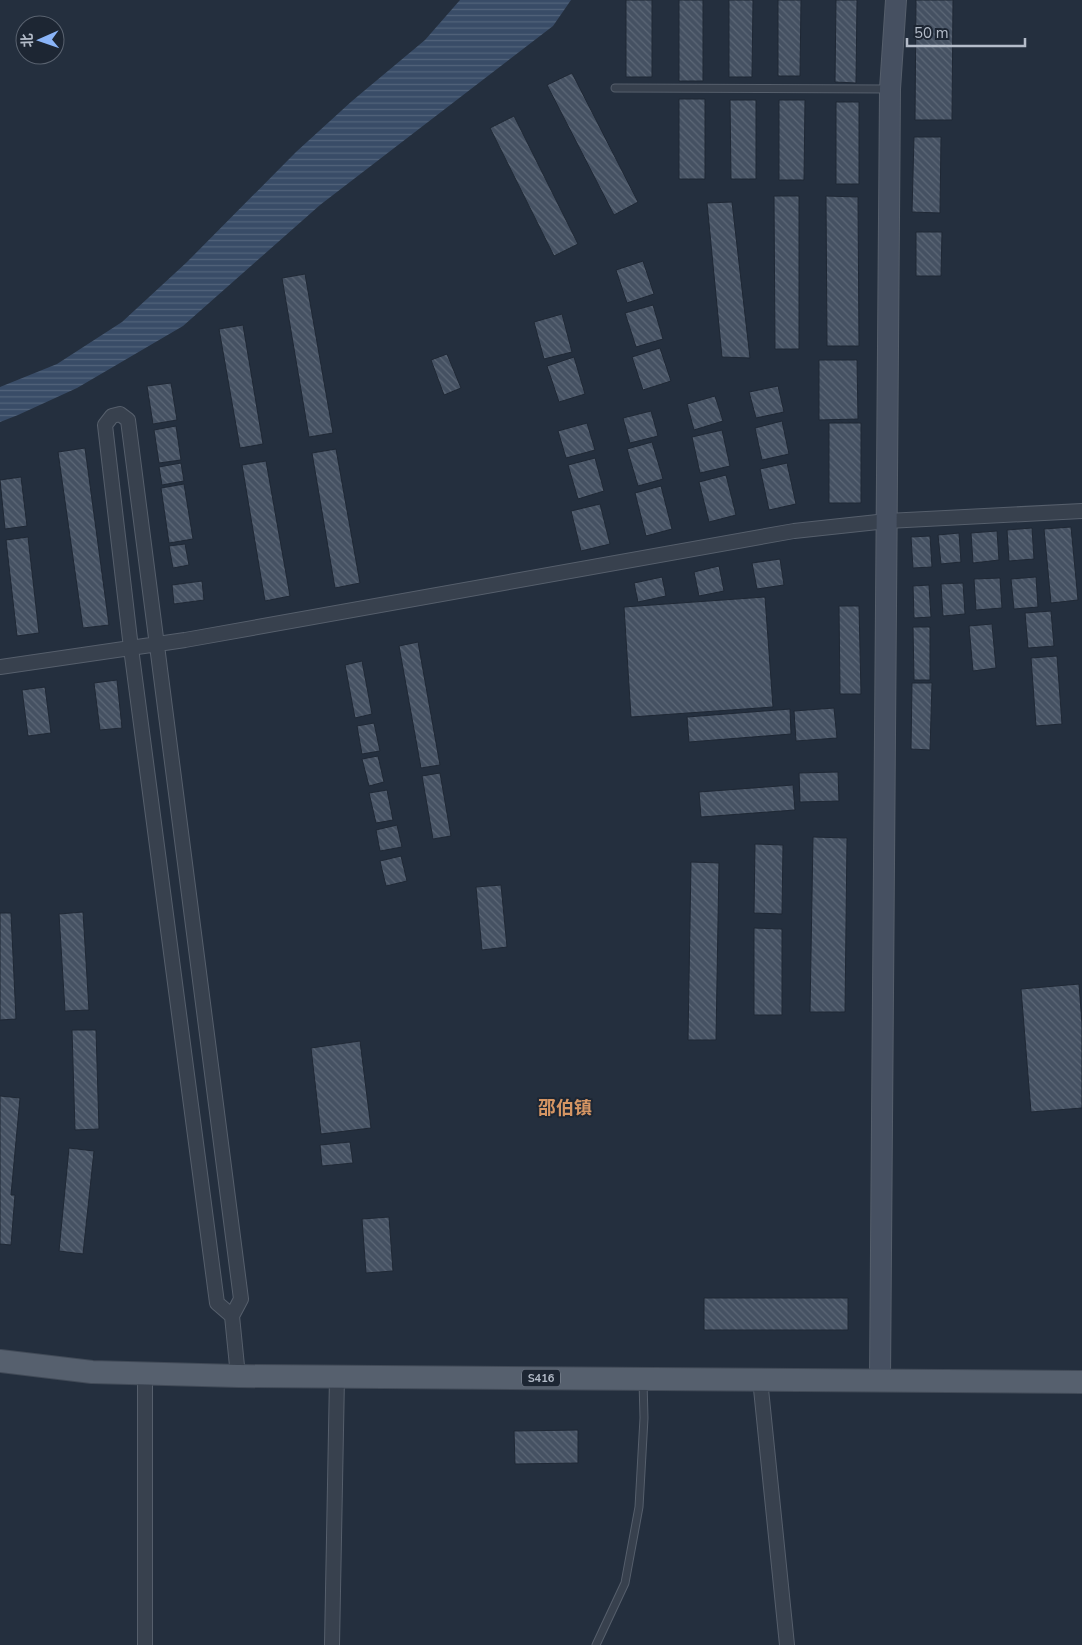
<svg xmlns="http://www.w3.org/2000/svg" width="1082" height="1645" viewBox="0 0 1082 1645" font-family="'Nunito Sans','Noto Sans SC',sans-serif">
<defs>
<pattern id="water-rules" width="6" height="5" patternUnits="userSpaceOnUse" patternTransform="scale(1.25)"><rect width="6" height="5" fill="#394c67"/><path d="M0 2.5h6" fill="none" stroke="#53647b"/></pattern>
<pattern id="building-back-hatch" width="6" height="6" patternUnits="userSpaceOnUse" patternTransform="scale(1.25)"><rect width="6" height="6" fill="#455162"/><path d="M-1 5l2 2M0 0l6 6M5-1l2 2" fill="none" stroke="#5d6877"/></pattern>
</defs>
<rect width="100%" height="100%" fill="#242f3e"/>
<path fill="url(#water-rules)" d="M460,0H571L553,26L320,205L183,326L77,388L18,415L0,422V387L57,364L122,322L187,262L296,152L352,101L425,40Z"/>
<path fill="url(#building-back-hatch)" stroke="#1f2835" d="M626,0H652V77H626Z
M679,0H703V81H679Z
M729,0H753L752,77H729Z
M778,0H801L800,76H778Z
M836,0H857L856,83L835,82Z
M916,0H953L952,120H915Z
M572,73L638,202L614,215L547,85Z
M679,99H705V179H679Z
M730,100H756V179H731Z
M779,100H805L804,180H779Z
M836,102H859V184H836Z
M514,116L578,244L554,256L490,128Z
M914,137H941L940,213L912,212Z
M774,196H799V349H775Z
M826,196L858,197L859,346H827Z
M732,202L750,358L722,357L707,203Z
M916,232H942L941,276H916Z
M643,261L654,294L627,303L616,270Z
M305,274L333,433L309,437L282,278Z
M653,305L663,339L636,347L625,313Z
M562,314L572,352L544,359L534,322Z
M243,325L263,444L240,448L219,329Z
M660,348L671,381L643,390L632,357Z
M447,354L461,388L444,395L431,360Z
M574,357L585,394L559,402L547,366Z
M819,360H857L858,419L819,420Z
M171,383L177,420L153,424L147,386Z
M778,386L784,412L756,418L749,392Z
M715,396L723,421L694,430L687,404Z
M651,411L658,436L630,443L623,418Z
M782,421L789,454L762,460L755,428Z
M587,423L595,450L566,458L558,431Z
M829,423H861V503H829Z
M176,426L181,460L159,463L154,430Z
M722,430L730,466L700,473L692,437Z
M652,442L663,479L638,486L627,449Z
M85,448L109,625L83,628L58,452Z
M336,449L360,583L335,588L312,453Z
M595,458L604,491L578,499L568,465Z
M266,461L290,596L265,601L242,465Z
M181,463L184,481L162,485L159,467Z
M787,463L796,504L769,510L760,469Z
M726,475L736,515L709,522L699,482Z
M21,477L27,526L5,529L0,480Z
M184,484L193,539L169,543L161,488Z
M661,486L672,529L646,536L635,493Z
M600,504L610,544L581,551L571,511Z
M1071,527L1078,600L1051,603L1044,529Z
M1032,528L1034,559L1009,561L1007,530Z
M997,531L999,560L973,563L971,533Z
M959,533L961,562L941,564L938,535Z
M930,536L932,567L913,568L911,537Z
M28,537L39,633L17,636L6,540Z
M185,544L189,565L173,568L169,546Z
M780,559L784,585L757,589L752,563Z
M719,566L724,591L699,596L694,572Z
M662,577L666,596L638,602L634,583Z
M1036,577L1038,607L1014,609L1011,579Z
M1000,578L1002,608L976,610L974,579Z
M202,581L204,600L174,604L172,585Z
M963,583L965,614L943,616L941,584Z
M929,585L931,617L914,618L913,586Z
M765,597L773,707L631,717L624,607Z
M839,606H859L861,694H840Z
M1051,611L1054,646L1028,648L1025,613Z
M992,624L996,668L973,671L969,626Z
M913,627H930V680H914Z
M418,642L440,765L421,768L399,646Z
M1057,656L1062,724L1036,726L1031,658Z
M362,661L372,714L355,718L345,665Z
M117,680L122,728L100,730L94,683Z
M912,683H932L930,750L911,749Z
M45,687L51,733L28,736L22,690Z
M834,708L837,738L796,741L794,711Z
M790,709L791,734L689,742L687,717Z
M374,723L380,751L362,754L357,726Z
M378,756L384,782L369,786L362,759Z
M838,772L839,801L800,802L799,773Z
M440,773L451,836L433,839L422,776Z
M793,785L795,810L701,817L699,792Z
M387,790L393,820L376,823L369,793Z
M397,825L402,847L380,851L376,830Z
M813,837L847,838L845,1012H810Z
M755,844L783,845L782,914L754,913Z
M401,856L407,881L386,886L380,861Z
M691,862L719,863L716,1040H688Z
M501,885L507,947L482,950L476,887Z
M83,912L89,1010L65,1011L59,914Z
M0,913H11L16,1019L0,1020Z
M754,928L782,929V1015H754Z
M1079,984L1082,1024V1108L1031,1112L1021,989Z
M72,1030H96L99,1129L75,1130Z
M360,1041L371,1128L321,1134L311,1048Z
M0,1096L20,1098L11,1195H15L11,1245L0,1244Z
M350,1142L353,1163L322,1166L320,1145Z
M69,1148L94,1151L83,1254L59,1251Z
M389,1217L393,1271L366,1273L362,1219Z
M704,1298H848V1330H704Z
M578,1430V1463L515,1464L514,1431Z"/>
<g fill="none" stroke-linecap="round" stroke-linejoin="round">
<g stroke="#565f6c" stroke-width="9">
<path id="service" d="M615,88L889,89
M596,1645L625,1583L639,1507L644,1418L643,1381"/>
</g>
<g stroke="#565f6c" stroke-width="16">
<path id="minor" d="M120,414L128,420L241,1299L232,1316L217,1303L131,648L105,425L112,416Z
M0,667L185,640L794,531L887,521L1082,511
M232,1316L238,1376
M760,1379L787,1645
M145,1645V1374
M332,1645L337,1377"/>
</g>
<g stroke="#565f6c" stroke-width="22">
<path id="secondary" d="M880,1380L890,89L896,0"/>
</g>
<g stroke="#414a57" stroke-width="24">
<path id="primary" d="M0,1361L92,1372L238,1376L1082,1382"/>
</g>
<use href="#service" stroke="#38414e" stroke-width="7"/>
<use href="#minor" stroke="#38414e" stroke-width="14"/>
<use href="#secondary" stroke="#465061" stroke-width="20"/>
<use href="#primary" stroke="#56606e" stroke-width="22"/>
</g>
<g text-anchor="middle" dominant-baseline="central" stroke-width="4" stroke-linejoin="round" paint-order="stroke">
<rect fill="#1d2633" stroke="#878f9c" stroke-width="1" x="522" y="1369.5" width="38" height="17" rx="4"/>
<g font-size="11" font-weight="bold" fill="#b4bcc9">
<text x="541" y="1378">S416</text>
</g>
<g font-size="18" font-weight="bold" fill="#d59563" stroke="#1d2633">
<text x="565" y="1108">邵伯镇</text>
</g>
</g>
<g transform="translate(40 40) rotate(268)"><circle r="24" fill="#1d2633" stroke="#59626f"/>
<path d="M0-4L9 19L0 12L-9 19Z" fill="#8ab4f8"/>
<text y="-8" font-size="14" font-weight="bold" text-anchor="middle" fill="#b4bcc9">北</text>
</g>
<path d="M907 38v8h118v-8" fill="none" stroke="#b4bcc9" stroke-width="2.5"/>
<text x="914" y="38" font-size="15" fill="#b4bcc9" stroke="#1d2633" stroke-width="4" paint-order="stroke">50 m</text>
</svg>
